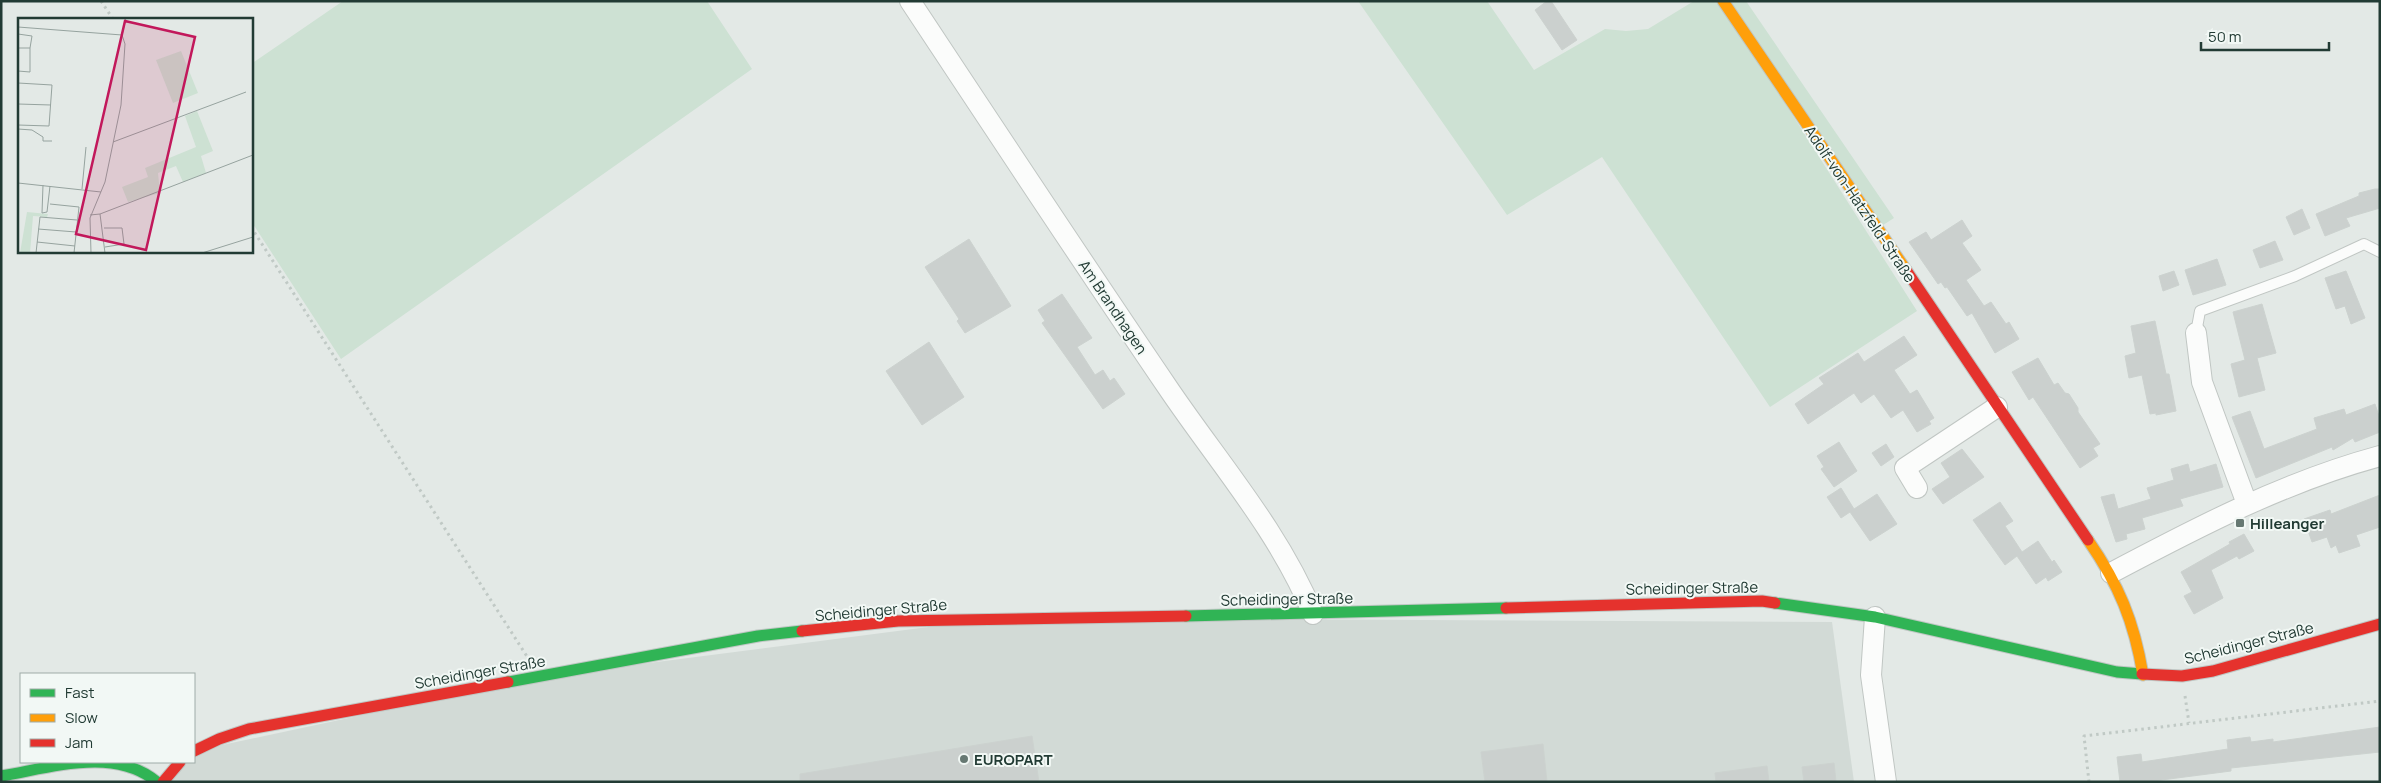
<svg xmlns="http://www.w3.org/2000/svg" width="2381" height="783" viewBox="0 0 2381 783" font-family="Manrope,sans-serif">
<rect width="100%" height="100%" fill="#e3e9e6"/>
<path fill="#d2dad6" d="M998,618L1832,622L1854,782H163L194,751L540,677Z"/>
<path fill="#cde1d3" d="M343,1H707L752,69L341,359L251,221V64Z
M1358,1H1487L1534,70L1605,29L1626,31L1648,29L1694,1H1720L1917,311L1770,407L1602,157L1507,215Z
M1727,1H1746L1894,218L1880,227Z"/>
<path fill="#cbd0ce" stroke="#ccd2cf" d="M1547,1H1551L1577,40L1562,50L1535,10Z
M2375,189H2380V208L2346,218L2350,226L2325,236L2316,214L2359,196V193Z
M2302,209L2310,228L2294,235L2286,217Z
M1962,220L1972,236L1962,243L1981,270L1966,280L1984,306L1991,302L2006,324L2009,322L2019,339L1995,353L1972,313L1967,316L1947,287L1945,288L1941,282L1938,284L1909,242L1926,232L1931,240Z
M969,239L1011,306L965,333L957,321L959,319L925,267Z
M2275,241L2283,260L2260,268L2253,250Z
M2217,259L2226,285L2193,295L2185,270Z
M2174,271L2179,285L2163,291L2159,276Z
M2346,271L2365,318L2351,324L2345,306L2336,309L2325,278Z
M1062,294L1092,338L1077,347L1095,375L1103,370L1110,381L1114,378L1125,394L1103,409L1042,323L1045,321L1038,310Z
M2262,304L2276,353L2257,358L2265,390L2239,397L2231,364L2245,360L2233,312Z
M2155,321L2166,374H2169L2176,411L2156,415V413L2150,414L2142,375L2129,378L2125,356L2136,353L2131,326Z
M1904,336L1917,355L1894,370L1910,394L1917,390L1934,418L1929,421L1931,424L1917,432L1903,410L1891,418L1874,394L1861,403L1854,393L1808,424L1795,404L1824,384L1819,378L1858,353L1864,362Z
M929,342L964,397L922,425L886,371Z
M2038,358L2054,385L2058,383L2065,393L2069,394L2078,408V412L2100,444L2093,448L2098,456L2080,468L2033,397L2029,400L2012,372Z
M2375,404L2380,419V432L2355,442L2353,438L2333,450L2332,447L2256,478L2232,417L2250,411L2264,449L2317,429L2314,418L2344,409L2346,415Z
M1839,442L1857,471L1834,487L1821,469L1824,467L1817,456Z
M1886,444L1894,457L1881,466L1872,453Z
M1962,449L1984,477L1943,504L1932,489L1950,477L1941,463Z
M2188,464L2190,472L2216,464L2223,487L2180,499L2183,506L2142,518L2145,529L2126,534L2127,539L2116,542L2101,497L2114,494L2118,509L2151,499L2147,488L2174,480L2171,469Z
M1841,488L1854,509L1877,494L1897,524L1870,541L1850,512L1841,518L1827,497Z
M2380,495V527L2356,535L2360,546L2339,553L2336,545L2331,548L2327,537L2312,542L2304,519L2330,510L2331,514Z
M2000,502L2013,521L2005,526L2022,552L2038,541L2052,562L2054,560L2062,572L2048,581L2046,577L2036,584L2017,556L2005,565L1973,520Z
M2244,534L2254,551L2239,559L2237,556L2211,570L2223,598L2194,614L2184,596L2192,592L2181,572L2230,544L2229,542Z
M2380,727V752L2231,768V771L2146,782H2120L2117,757L2141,754L2142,762L2228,749L2227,740L2250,737L2251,742L2273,739V742Z
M1032,736L1039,782H800V774Z
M1543,744L1547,782H1485L1481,752Z
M1834,763L1836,782H1804L1802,767Z
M1767,766L1769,782H1716L1715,773Z"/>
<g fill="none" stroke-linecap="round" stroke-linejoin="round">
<g stroke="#c0c6c3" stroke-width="12">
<path id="lane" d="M2196,333L2200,311L2295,276L2364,244L2380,252"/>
</g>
<g stroke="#c0c6c3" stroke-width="22">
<path id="street" d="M910,1C996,131 1081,260 1168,388C1218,462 1279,531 1313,614
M2196,333L2202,382L2247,504
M1917,488L1905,468L1997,407
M2111,573C2198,527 2284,482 2380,456
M1875,617L1871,675L1886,782"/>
</g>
<g stroke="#bfc6c3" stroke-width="13">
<path id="fast" d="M1775,603L1875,617L2117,672L2142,674
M1186,616L1506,608
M508,682L758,636L802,631
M1,776C50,768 114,746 157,782"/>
</g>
<g stroke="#bfc6c3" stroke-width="13">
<path id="slow" d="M1723,1L1906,270
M2088,540C2119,585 2134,621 2143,675"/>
</g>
<g stroke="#bfc6c3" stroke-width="13">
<path id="jam" d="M1906,270L2088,540
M1506,608L1762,601L1775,603
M802,631L898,621L1186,616
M2142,674L2182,676L2213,671L2380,624
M194,751L219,739L249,729L508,682
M163,782L180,762"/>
</g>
<path stroke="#c0c9c5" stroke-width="3" stroke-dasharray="2.5 4" stroke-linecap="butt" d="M101,1L113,19
M251,227L528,658
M2185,696L2189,723
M2089,782L2084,736L2380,701"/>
<use href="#lane" stroke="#fbfcfb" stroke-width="10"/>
<use href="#street" stroke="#fbfcfb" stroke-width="20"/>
<use href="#fast" stroke="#30b455" stroke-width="11"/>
<use href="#slow" stroke="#ff9f0a" stroke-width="11"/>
<use href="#jam" stroke="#e5322d" stroke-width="11"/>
</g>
<g fill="#667872" stroke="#f2f8f5" stroke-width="2">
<rect x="2235" y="518" width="10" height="10" rx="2.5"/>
<circle cx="964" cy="759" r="5"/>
</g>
<g text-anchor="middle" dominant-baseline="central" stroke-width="4" stroke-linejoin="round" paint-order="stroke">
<g font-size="15" fill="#223b34" stroke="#f2f8f5">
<text transform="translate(1860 204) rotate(56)">Adolf-von-Hatzfeld-Straße</text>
<text transform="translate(1113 307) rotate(56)">Am Brandhagen</text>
<text transform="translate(1692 588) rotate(-1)">Scheidinger Straße</text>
<text transform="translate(1287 599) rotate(-1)">Scheidinger Straße</text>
<text transform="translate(881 610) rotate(-5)">Scheidinger Straße</text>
<text transform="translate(2249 643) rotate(-14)">Scheidinger Straße</text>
<text transform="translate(480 672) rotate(-10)">Scheidinger Straße</text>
</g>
<g font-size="15" font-weight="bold" fill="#223b34" stroke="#f2f8f5" text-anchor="start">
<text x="2250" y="523">Hilleanger</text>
<text x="974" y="759">EUROPART</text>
</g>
</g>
<g transform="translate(18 18)">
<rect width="235" height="235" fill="#e3e9e6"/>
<path d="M163,33L180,75L155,85L138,42ZM179,93L195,133L183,138L188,155L165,164L158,148L140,155L142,175L110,184L104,169L130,159L127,150L178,129L167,98ZM9,194L30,196L29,199L15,198L12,235H2Z" fill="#cde1d3"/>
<path fill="none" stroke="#96a39f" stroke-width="1" d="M0,9L104,17M0,16L14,18L12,30M0,30H12V54L0,53M0,65L34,67L31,108L0,107M0,86L33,87M0,111L14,112L25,119V123H34M95,124L228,74M0,165L83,174M25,167L24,195L29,194L32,168M64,171L68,129M32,186L61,189L56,235M82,196L87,235M72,197L82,196L235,137M86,210H104L106,226L87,229M20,211L58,214M19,224L57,228M18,235L22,199L59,202M73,235L72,200L87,164L103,87L107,26L104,17L108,0M184,235L235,219"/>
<path fill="#c2185b" fill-opacity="0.15" stroke="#c2185b" stroke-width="2.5" d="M107,3L177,19L128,232L58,216Z"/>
<rect width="235" height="235" fill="none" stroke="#223b34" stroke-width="2.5"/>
</g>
<rect width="2381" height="783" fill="none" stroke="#223b34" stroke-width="5"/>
<rect x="20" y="673" width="175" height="90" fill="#f2f8f5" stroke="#9faca8"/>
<rect x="30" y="689" width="25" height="8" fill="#30b455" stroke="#9faca8"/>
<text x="65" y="698" font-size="15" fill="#223b34">Fast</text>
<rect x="30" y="714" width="25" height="8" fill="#ff9f0a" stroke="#9faca8"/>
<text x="65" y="723" font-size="15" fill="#223b34">Slow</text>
<rect x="30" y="739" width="25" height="8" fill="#e5322d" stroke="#9faca8"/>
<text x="65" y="748" font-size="15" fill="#223b34">Jam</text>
<path d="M2201 42v8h128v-8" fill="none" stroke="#223b34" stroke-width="2.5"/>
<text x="2208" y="42" font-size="15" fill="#223b34" stroke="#f2f8f5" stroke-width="4" paint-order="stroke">50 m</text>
</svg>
